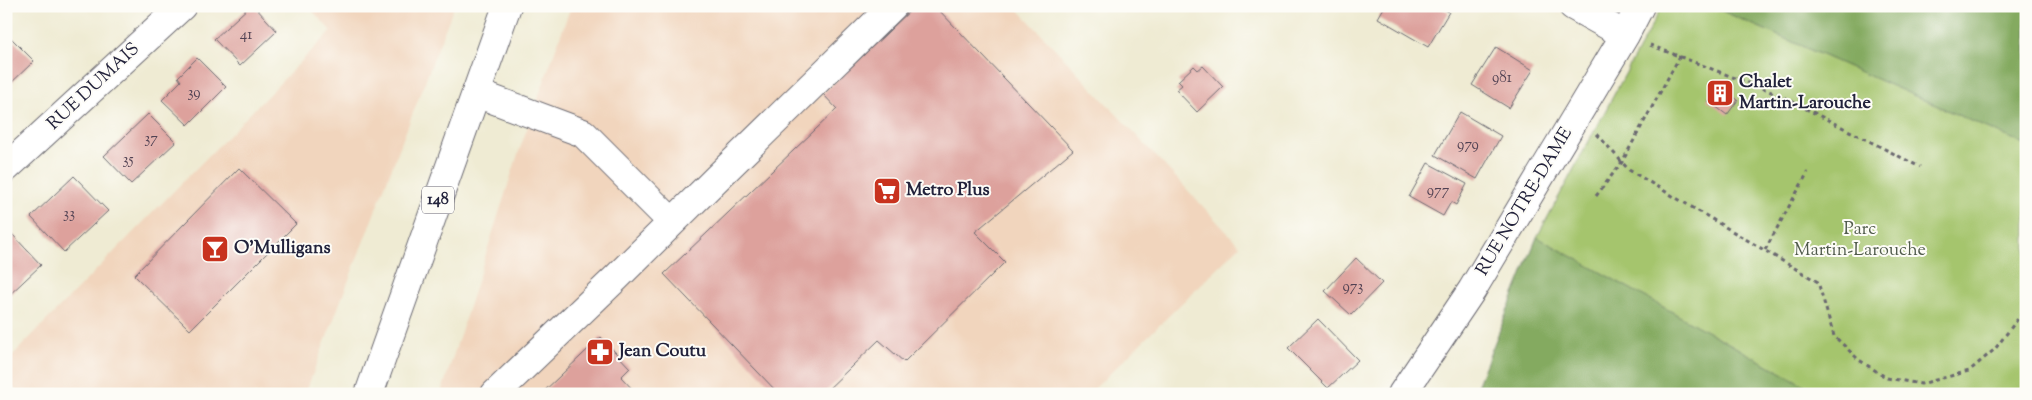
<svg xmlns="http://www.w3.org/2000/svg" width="2032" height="400" viewBox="0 0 2032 400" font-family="'Sorts Mill Goudy',serif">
<rect width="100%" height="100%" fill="#fdfcf7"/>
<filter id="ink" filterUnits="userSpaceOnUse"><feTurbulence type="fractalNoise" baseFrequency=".02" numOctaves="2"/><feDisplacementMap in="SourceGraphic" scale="10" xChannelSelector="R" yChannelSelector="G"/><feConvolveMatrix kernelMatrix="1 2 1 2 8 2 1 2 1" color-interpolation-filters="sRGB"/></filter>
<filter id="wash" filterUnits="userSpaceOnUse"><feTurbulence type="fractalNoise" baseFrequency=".0096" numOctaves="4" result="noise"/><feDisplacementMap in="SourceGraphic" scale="20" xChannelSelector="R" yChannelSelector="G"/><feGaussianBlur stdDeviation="1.12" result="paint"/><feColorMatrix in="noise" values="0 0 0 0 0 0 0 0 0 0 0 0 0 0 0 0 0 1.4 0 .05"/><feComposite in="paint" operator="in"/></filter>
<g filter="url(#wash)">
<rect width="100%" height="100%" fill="#efebd3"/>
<path fill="#f1d5bd" d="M308,6H454L305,394H20L6,381V362L331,31Z
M571,6H1015L1240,246L1089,394H441L518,154Z"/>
<path fill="#a5c56d" stroke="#647454" d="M1662,6H1711L2026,145V394H1820L1537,237Z"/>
<path fill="#84aa60" stroke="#53664e" d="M1711,6H2026V145Z
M1537,237L1820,394H1474Z"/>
<g id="blocks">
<path fill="#dda19c" d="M250,6H254L277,31L240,66L214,39Z
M915,6H935L1073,150L975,232L1005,262L904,362L879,340L823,394H779L664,274L837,109L823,94Z
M1385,6H1438L1449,12L1428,47L1378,18Z
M6,33L34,61L6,88Z
M1496,47L1533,70L1509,108L1472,85Z
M197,58L226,87L188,125L162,100L181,81L178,77Z
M1194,66L1198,70L1203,66L1223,87L1197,112L1176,90L1182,85L1178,81Z
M1718,85L1738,100L1727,115L1707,100Z
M1460,112L1501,136L1477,179L1435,155Z
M148,114L176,142L131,184L104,156Z
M1428,163L1467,184L1456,205L1451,202L1443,216L1409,197Z
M239,168L296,224L190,330L134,275Z
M74,176L108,211L64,252L31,217Z
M12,234L41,265L6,298V239Z
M1356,258L1382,283L1351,315L1325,291Z
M1318,319L1358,360L1328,388L1288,348Z
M601,337L630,368L621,377L637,394H541Z"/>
</g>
</g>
<g filter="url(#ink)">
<use href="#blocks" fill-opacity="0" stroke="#6a6870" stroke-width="1"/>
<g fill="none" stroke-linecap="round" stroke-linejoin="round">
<g stroke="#6a6870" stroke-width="30">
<path id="minor" d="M1573,6L1625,35
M476,93L583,133L672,222
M6,168L182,6
M495,394L616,278L717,178L893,6
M1402,394L1472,290L1625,35L1640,6"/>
</g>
<g stroke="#6a6870" stroke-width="30">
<path id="major" d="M369,394L507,6"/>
</g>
<path stroke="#6a6870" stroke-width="3" stroke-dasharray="4 4" stroke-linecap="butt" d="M1650,45L1779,95L1920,167
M1597,134L1629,170L1818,282L1834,336L1859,360L1887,378L1921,384L1969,371L1995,349L2026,308
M1596,196L1622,162L1680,56
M1765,250L1808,172"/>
<use href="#minor" stroke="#fff" stroke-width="28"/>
<use href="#major" stroke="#fff" stroke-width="28"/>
</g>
</g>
<defs>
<g id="building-square" transform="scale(1.4375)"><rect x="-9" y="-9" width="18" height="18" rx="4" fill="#c8321e" stroke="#fdfcf7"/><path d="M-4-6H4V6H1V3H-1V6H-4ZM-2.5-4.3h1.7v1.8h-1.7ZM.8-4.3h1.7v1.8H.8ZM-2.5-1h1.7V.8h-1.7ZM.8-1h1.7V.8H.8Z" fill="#fff"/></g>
<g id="supermarket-square" transform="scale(1.4375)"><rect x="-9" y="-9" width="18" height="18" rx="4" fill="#c8321e" stroke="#fdfcf7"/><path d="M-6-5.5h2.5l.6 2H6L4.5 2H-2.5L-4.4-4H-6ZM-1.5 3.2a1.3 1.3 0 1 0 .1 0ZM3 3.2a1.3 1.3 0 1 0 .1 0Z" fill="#fff"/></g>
<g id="bar-square" transform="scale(1.4375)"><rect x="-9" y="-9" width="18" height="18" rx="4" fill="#c8321e" stroke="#fdfcf7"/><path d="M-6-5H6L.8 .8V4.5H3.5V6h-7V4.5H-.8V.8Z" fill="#fff"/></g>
<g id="pharmacy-square" transform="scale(1.4375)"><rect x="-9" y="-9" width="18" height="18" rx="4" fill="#c8321e" stroke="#fdfcf7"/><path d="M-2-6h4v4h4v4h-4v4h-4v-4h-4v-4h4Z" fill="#fff"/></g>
</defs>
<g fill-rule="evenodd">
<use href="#building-square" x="1720" y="93"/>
<use href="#supermarket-square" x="887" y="191"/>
<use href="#bar-square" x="215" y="249"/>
<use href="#pharmacy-square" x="600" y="352"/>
</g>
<g text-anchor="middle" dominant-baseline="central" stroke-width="4" stroke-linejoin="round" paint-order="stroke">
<g font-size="15" fill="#514253">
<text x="246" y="35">41</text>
<text x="1502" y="78">981</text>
<text x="194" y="93">39</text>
<text x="151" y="139">37</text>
<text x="1468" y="145">979</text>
<text x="128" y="160">35</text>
<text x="1438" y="191">977</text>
<text x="69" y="214">33</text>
<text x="1353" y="287">973</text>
</g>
<rect fill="#fdfcf7" stroke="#646373" stroke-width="1" x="422" y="186.5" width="32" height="27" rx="4"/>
<g font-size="16" font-weight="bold" fill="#22223b">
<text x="438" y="200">148</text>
</g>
<g font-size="18" font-weight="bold" fill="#22223b" stroke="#fdfcf7" text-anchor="start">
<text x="1739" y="83">Chalet<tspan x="1739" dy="21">Martin-Larouche</tspan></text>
<text x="906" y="191">Metro Plus</text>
<text x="234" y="249">O'Mulligans</text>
<text x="619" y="352">Jean Coutu</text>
</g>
<g font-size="18" fill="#22223b" stroke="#fdfcf7">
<text transform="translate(94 87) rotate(-43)">RUE DUMAIS</text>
<text transform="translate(1525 202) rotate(-59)">RUE NOTRE-DAME</text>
</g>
<g font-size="18" fill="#505b4c" stroke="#fdfcf7">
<text x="1860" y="230">Parc<tspan x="1860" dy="21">Martin-Larouche</tspan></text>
</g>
</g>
<rect width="2032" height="400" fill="none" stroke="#fdfcf7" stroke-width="25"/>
</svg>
